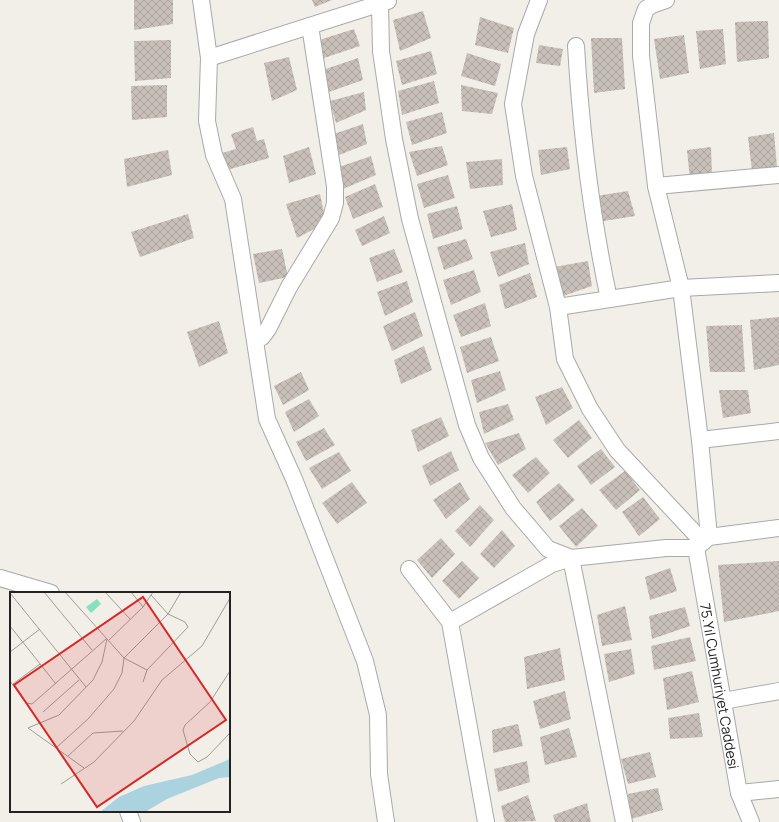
<svg xmlns="http://www.w3.org/2000/svg" width="779" height="822" viewBox="0 0 779 822" font-family="Manrope,sans-serif">
<defs>
<pattern id="building-cross-hatch" width="8" height="8" patternUnits="userSpaceOnUse"><rect width="8" height="8" fill="#c7bfb8"/><path d="M0 0l8 8M0 8l8-8" fill="none" stroke="#aba49e"/></pattern>
</defs>
<rect width="100%" height="100%" fill="#f2efe9"/>
<path fill="url(#building-cross-hatch)" d="M134,0H173V24L134,30Z
M312,0H332L315,7Z
M423,11L431,38L400,51L393,20Z
M480,17L514,28L508,53L475,45Z
M768,21L769,58L737,62L735,22Z
M354,29L360,46L321,59L316,41Z
M723,29L726,64L700,69L696,31Z
M684,35L689,73L660,79L654,39Z
M591,38H622L625,89L594,93Z
M171,40V78L135,81L134,41Z
M539,45L563,49L560,66L536,63Z
M431,51L437,74L402,85L396,61Z
M467,53L501,64L495,86L461,76Z
M289,57L297,90L272,101L264,63Z
M358,58L363,80L326,93L320,71Z
M434,81L439,103L402,115L398,91Z
M167,85V117L132,120L131,86Z
M461,85L498,93L492,114L462,111Z
M364,92L366,110L336,123L330,101Z
M442,112L447,133L412,145L406,122Z
M363,124L367,144L334,157L328,136Z
M253,127L257,141L264,139L269,158L227,170L222,153L236,149L231,134Z
M774,133L777,167L752,171L748,137Z
M442,146L448,165L417,176L409,152Z
M309,147L316,174L289,183L283,156Z
M567,147L570,169L541,175L538,150Z
M711,147L712,175L690,180L687,150Z
M168,150L172,175L127,187L124,159Z
M371,156L376,175L343,189L336,168Z
M502,159L503,185L470,189L466,162Z
M448,175L455,198L424,208L417,184Z
M375,184L383,207L353,219L345,197Z
M628,191L635,216L598,222L596,196Z
M320,194L326,223L297,238L286,204Z
M512,204L517,230L491,237L483,211Z
M457,206L463,229L433,239L427,214Z
M188,214L194,238L140,257L131,232Z
M384,216L390,233L362,246L355,230Z
M466,239L473,259L444,270L437,247Z
M525,243L529,264L498,277L490,252Z
M282,249L288,277L259,283L253,254Z
M394,249L403,272L377,282L369,258Z
M588,261L592,286L563,296L554,267Z
M474,270L481,292L451,305L443,280Z
M530,273L537,297L505,309L499,285Z
M407,281L413,302L385,316L377,292Z
M485,303L491,326L461,337L453,315Z
M415,312L423,336L392,351L383,326Z
M779,317V365L754,370L750,320Z
M219,321L228,353L199,367L187,332Z
M742,325L745,372H710L706,326Z
M491,337L499,361L467,373L460,347Z
M424,346L432,370L401,384L394,360Z
M500,371L506,390L477,403L471,380Z
M301,372L309,390L283,405L274,386Z
M562,387L573,408L546,425L535,397Z
M719,390H748L751,413L723,418Z
M309,399L319,416L294,432L285,412Z
M508,404L514,420L484,434L479,412Z
M441,417L449,436L418,452L411,430Z
M579,420L592,438L568,458L553,440Z
M324,428L335,445L306,461L296,442Z
M519,433L526,449L498,465L485,443Z
M601,449L615,467L591,485L577,466Z
M451,451L459,470L430,486L422,466Z
M339,452L351,471L322,489L309,468Z
M536,457L550,473L528,493L512,475Z
M625,471L640,490L616,510L599,490Z
M352,482L367,503L337,524L322,503Z
M460,482L470,499L446,519L433,500Z
M559,483L575,500L550,521L536,502Z
M643,497L660,519L639,536L622,512Z
M480,505L494,520L470,547L455,531Z
M582,508L598,526L576,547L559,526Z
M502,530L515,546L494,568L480,554Z
M441,538L455,554L432,578L417,560Z
M462,561L479,578L459,599L442,581Z
M779,561V611L724,622L718,565Z
M670,568L677,591L650,600L645,577Z
M625,606L632,640L602,646L597,615Z
M685,607L690,626L652,639L649,616Z
M690,637L696,661L654,670L651,646Z
M560,648L565,680L527,689L524,657Z
M631,649L635,674L609,682L604,654Z
M692,671L699,702L667,710L663,678Z
M565,691L571,719L540,729L533,701Z
M699,713L703,737L670,739L668,718Z
M518,724L523,746L493,753L492,730Z
M569,728L577,757L545,765L540,737Z
M650,752L656,777L628,784L621,759Z
M527,761L530,782L498,792L494,769Z
M658,788L663,810L631,819L628,794Z
M528,795L536,821L505,822L501,806Z
M587,803L591,822H555L553,815Z"/>
<g fill="none" stroke-linecap="round" stroke-linejoin="round">
<g stroke="#a9a9a9" stroke-width="18">
<g id="minor">
<path d="M201,0L209,58L207,121L214,155L233,199L267,419L294,479L365,661L378,715L379,774L386,822"/>
<path d="M539,0L526,34L513,104L524,176L558,307L565,359L590,409L617,450L703,542"/>
<path d="M666,0L652,5L646,9L641,23V56L656,186L681,288L700,440L709,537"/>
<path d="M380,4L381,51L394,139L410,219L467,425L481,458L513,508L548,549L571,558L624,822"/>
<path d="M576,46C581,131 591,215 609,299"/>
<path d="M209,58L388,1"/>
<path d="M656,186L779,175"/>
<path d="M558,307L681,288L779,283"/>
<path d="M256,340L262,337L268,329L289,287L331,218L335,203V186L310,26"/>
<path d="M700,440L779,431"/>
<path id="s1" d="M696,548L739,793L751,822"/>
<path d="M409,569L450,622L486,822"/>
<path d="M0,578L51,593"/>
<path d="M450,622L552,564L571,558L666,548H696L709,537L779,528"/>
<path d="M723,701L779,691"/>
<path d="M739,793L779,789"/>
<path d="M128,811L132,822"/>
</g>
</g>
<use href="#minor" stroke="#fff" stroke-width="16"/>
</g>
<g text-anchor="middle" dominant-baseline="central" stroke-width="3.5" stroke-linejoin="round" paint-order="stroke">
<g font-size="14" fill="#222" stroke="#fff">
<text stroke="none"><textPath href="#s1" startOffset="140">75.Yıl Cumhuriyet Caddesi</textPath></text>
</g>
</g>
<g transform="translate(10 592)">
<rect width="220" height="220" fill="#f2efe9"/>
<path d="M87,7L91,12L81,21L76,15Z" fill="#88e0be"/>
<path d="M220,167V185L209,186L157,207L135,220H90L109,205L134,194L182,183Z" fill="#aad3df"/>
<path fill="none" stroke="#9f9d99" stroke-width="1" d="M34,0L82,58M55,0L114,66L137,78M95,0L120,27M121,0L133,15M0,1L76,95M0,34L46,92M99,48L133,15L143,0M0,60L30,37M220,79L200,110L175,133L173,138L180,162L188,170L197,165L220,141M0,89L16,111L22,112L96,47M133,90L137,78L178,35L175,30L158,22L141,3M3,92L30,72M33,120L69,88M47,155L78,127L104,97L112,81L114,66L158,22L171,0M58,164L83,141L113,139M74,176L18,136L49,123L83,88L92,70L97,47M51,192L84,170L124,129L152,88L192,54L220,6"/>
<path fill="#d62828" fill-opacity="0.15" stroke="#d62828" stroke-width="2" d="M133,5L216,128L87,215L4,93Z"/>
<rect width="220" height="220" fill="none" stroke="#222" stroke-width="2"/>
</g>
</svg>
